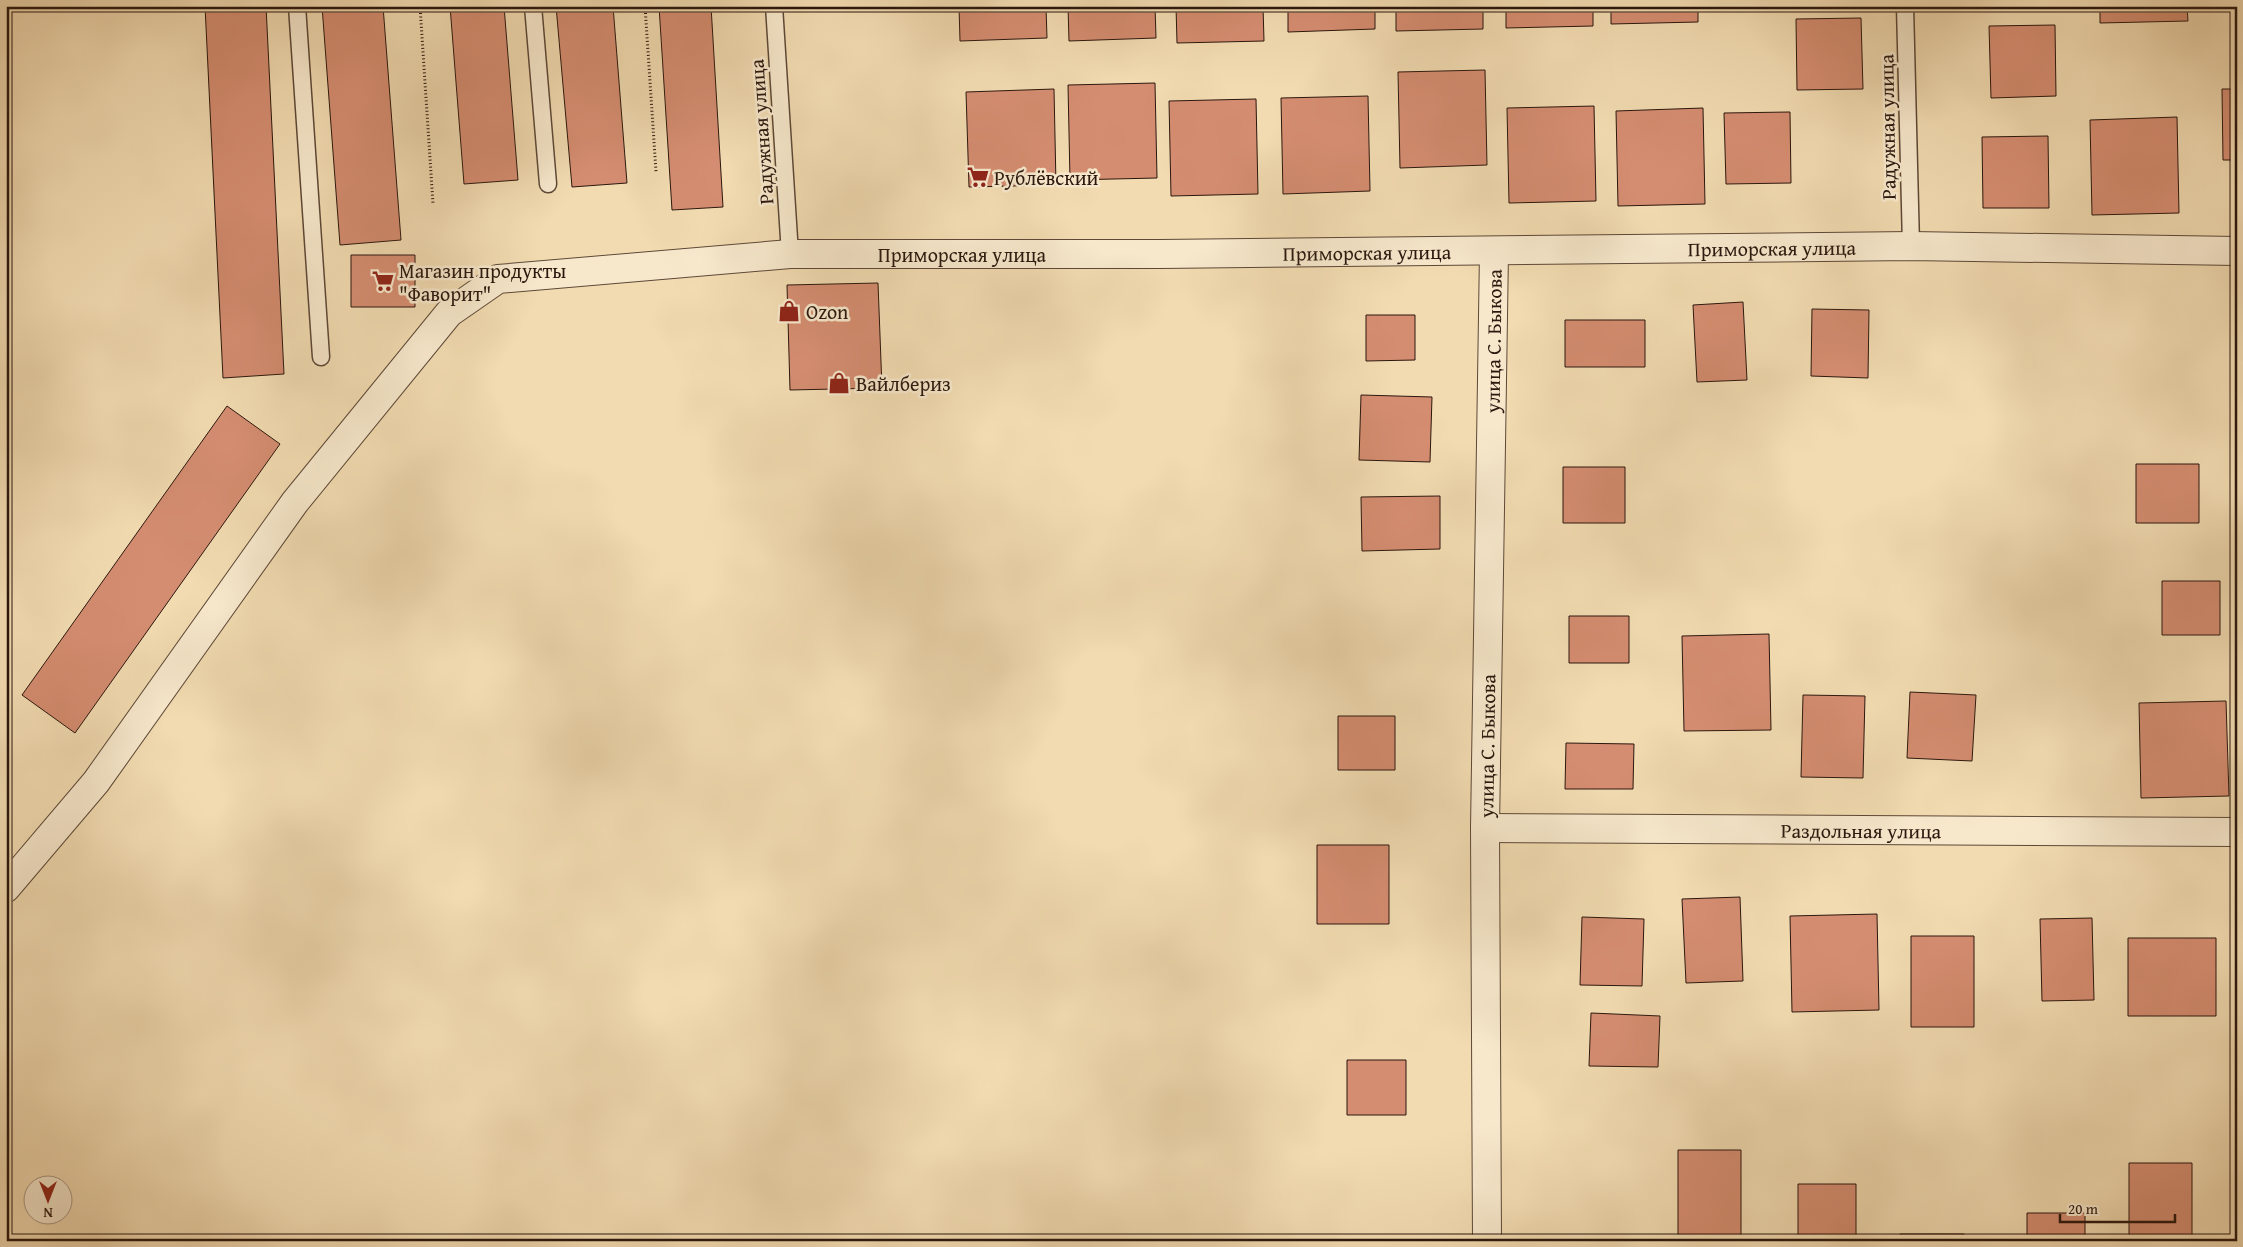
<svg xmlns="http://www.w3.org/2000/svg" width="2243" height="1247" viewBox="0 0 2243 1247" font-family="'Gentium Book Plus',serif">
<rect width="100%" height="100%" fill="#f2dbb1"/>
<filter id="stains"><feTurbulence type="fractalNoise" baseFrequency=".004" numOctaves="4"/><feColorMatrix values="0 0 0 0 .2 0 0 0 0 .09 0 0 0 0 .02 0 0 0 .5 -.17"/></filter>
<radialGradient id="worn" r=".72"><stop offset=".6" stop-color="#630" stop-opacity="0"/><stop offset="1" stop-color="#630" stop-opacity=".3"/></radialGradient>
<path fill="#d58d71" stroke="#2b170e" d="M205,6H266L284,374L223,378Z
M322,6H383L401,240L340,245Z
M450,6H504L518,180L464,184Z
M556,6H613L627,183L572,187Z
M659,6H711L723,207L672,210Z
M959,6H1046L1047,38L960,41Z
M1068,6H1155L1156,38L1069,41Z
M1176,6H1263L1264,41L1177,43Z
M1288,6H1375V29L1288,32Z
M1396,6H1483V29L1396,31Z
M1506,6H1593V26L1506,28Z
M1611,6H1698V22L1611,24Z
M1955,6H2043V9L1956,11Z
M2100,6H2187L2188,21L2100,23Z
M1861,18L1863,89L1797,90L1796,19Z
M2055,25L2056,96L1991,98L1989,26Z
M1485,70L1487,165L1400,168L1398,72Z
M1155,83L1157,178L1070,180L1068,85Z
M1054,89L1056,185L969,187L966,92Z
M2222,89H2237V160H2223Z
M1368,96L1370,191L1283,194L1281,98Z
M1256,99L1258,194L1171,196L1169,101Z
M1594,106L1596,201L1509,203L1507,108Z
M1703,108L1705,204L1618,206L1616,111Z
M1790,112L1791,183L1726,184L1724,113Z
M2177,117L2179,213L2092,215L2090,120Z
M2048,136L2049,208H1983L1982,137Z
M351,255H415V307H351Z
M878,283L882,388L790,390L787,285Z
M1743,302L1747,380L1697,382L1693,305Z
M1812,309L1869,310L1868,378L1811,376Z
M1366,315H1415V360L1366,361Z
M1565,320H1645V367H1565Z
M1361,395L1432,397L1430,462L1359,460Z
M227,406L280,444L75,733L22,695Z
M2136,464H2199V523H2136Z
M1563,467H1625V523H1563Z
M1440,496V549L1362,551L1361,497Z
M2162,581H2220V635H2162Z
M1569,616H1629V663H1569Z
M1769,634L1771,730L1684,731L1682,636Z
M1910,692L1976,695L1972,761L1907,758Z
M1803,695L1865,696L1863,778L1801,777Z
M2226,701L2229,796L2141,798L2139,703Z
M1338,716H1395V770H1338Z
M1566,743L1634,744L1633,789H1565Z
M1317,845H1389V924H1317Z
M1740,897L1743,981L1686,983L1682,899Z
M1877,914L1879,1010L1792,1012L1790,916Z
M1582,917L1644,919L1642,986L1580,985Z
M2092,918L2094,1000L2042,1001L2040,919Z
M1911,936H1974V1027H1911Z
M2128,938H2216V1016H2128Z
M1591,1013L1660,1016L1658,1067L1589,1066Z
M1347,1060H1406V1115H1347Z
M1678,1150H1741V1241H1678Z
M2129,1163H2192V1241H2129Z
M1798,1184H1856V1238H1798Z
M2027,1213H2085V1241H2027Z
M1900,1234H1964V1241H1900Z"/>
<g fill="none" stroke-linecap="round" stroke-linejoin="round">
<g stroke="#5d4837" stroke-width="19">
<path id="lane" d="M297,6L321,357
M533,6L548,184
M774,6L790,254
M1905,6L1911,246"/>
</g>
<g stroke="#5d4837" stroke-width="30">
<g id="street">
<path id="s1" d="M1485,828L2237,832"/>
<path id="s2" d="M6,888L96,782L295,502L449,313L498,279L790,254H1160L1911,246L2237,251"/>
<path id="s3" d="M1487,1241L1485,828L1494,252"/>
</g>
</g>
<path stroke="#2b170e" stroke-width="3" stroke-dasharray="1 2.5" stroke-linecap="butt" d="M420,6L433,204
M645,6L656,172"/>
<use href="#lane" stroke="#f7e8cc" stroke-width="16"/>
<use href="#street" stroke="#f7e8cc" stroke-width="28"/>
</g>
<defs>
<g id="supermarket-bare" transform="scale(1.725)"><path d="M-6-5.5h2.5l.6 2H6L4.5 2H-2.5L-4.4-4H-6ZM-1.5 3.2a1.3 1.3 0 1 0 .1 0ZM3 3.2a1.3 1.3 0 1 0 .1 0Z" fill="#8f2418" stroke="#f7e8cc" stroke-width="2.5" paint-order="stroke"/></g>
<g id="shop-bare" transform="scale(1.725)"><path d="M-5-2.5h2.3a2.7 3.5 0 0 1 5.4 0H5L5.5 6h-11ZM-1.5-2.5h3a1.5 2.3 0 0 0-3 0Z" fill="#8f2418" stroke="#f7e8cc" stroke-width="2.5" paint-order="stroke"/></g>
</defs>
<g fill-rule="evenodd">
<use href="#supermarket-bare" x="978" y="177"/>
<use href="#supermarket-bare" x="383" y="281"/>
<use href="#shop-bare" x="789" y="311"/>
<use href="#shop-bare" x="839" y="383"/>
</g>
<g text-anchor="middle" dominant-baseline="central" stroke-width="5" stroke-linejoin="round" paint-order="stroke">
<g font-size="20" fill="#2b170e" stroke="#f7e8cc">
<text transform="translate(1887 127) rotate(-91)">Радужная улица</text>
<text transform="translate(761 132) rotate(-94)">Радужная улица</text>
<text stroke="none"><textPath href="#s2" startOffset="2061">Приморская улица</textPath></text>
<text stroke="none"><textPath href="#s2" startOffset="1656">Приморская улица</textPath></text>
<text stroke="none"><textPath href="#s2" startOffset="1251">Приморская улица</textPath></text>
<text stroke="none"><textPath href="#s3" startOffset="900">улица С. Быкова</textPath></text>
<text stroke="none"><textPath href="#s3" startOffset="495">улица С. Быкова</textPath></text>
<text stroke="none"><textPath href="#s1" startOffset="376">Раздольная улица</textPath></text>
</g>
<g font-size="20" fill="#2b170e" stroke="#f7e8cc" text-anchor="start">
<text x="994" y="177">Рублёвский</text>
<text x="399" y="270">Магазин продукты<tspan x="399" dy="23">"Фаворит"</tspan></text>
<text x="806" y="311">Ozon</text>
<text x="856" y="383">Вайлбериз</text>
</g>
</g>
<rect width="2243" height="1247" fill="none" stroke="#f2dbb1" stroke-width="25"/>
<rect x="8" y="8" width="2228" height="1232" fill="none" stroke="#2b170e" stroke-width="2.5"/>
<rect x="12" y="12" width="2218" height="1222" fill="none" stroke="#2b170e"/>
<g transform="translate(48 1200) rotate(180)"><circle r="24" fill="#f7e8cc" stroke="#a59480"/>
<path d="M0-4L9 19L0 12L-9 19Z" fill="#8f2418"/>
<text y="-8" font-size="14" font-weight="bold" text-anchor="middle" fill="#2b170e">N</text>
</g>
<path d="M2060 1214v8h115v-8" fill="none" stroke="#2b170e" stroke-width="2.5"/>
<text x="2068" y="1214" font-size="15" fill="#2b170e" stroke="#f7e8cc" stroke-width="4" paint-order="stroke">20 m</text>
<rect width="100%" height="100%" filter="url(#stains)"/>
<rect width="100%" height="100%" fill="url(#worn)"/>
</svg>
